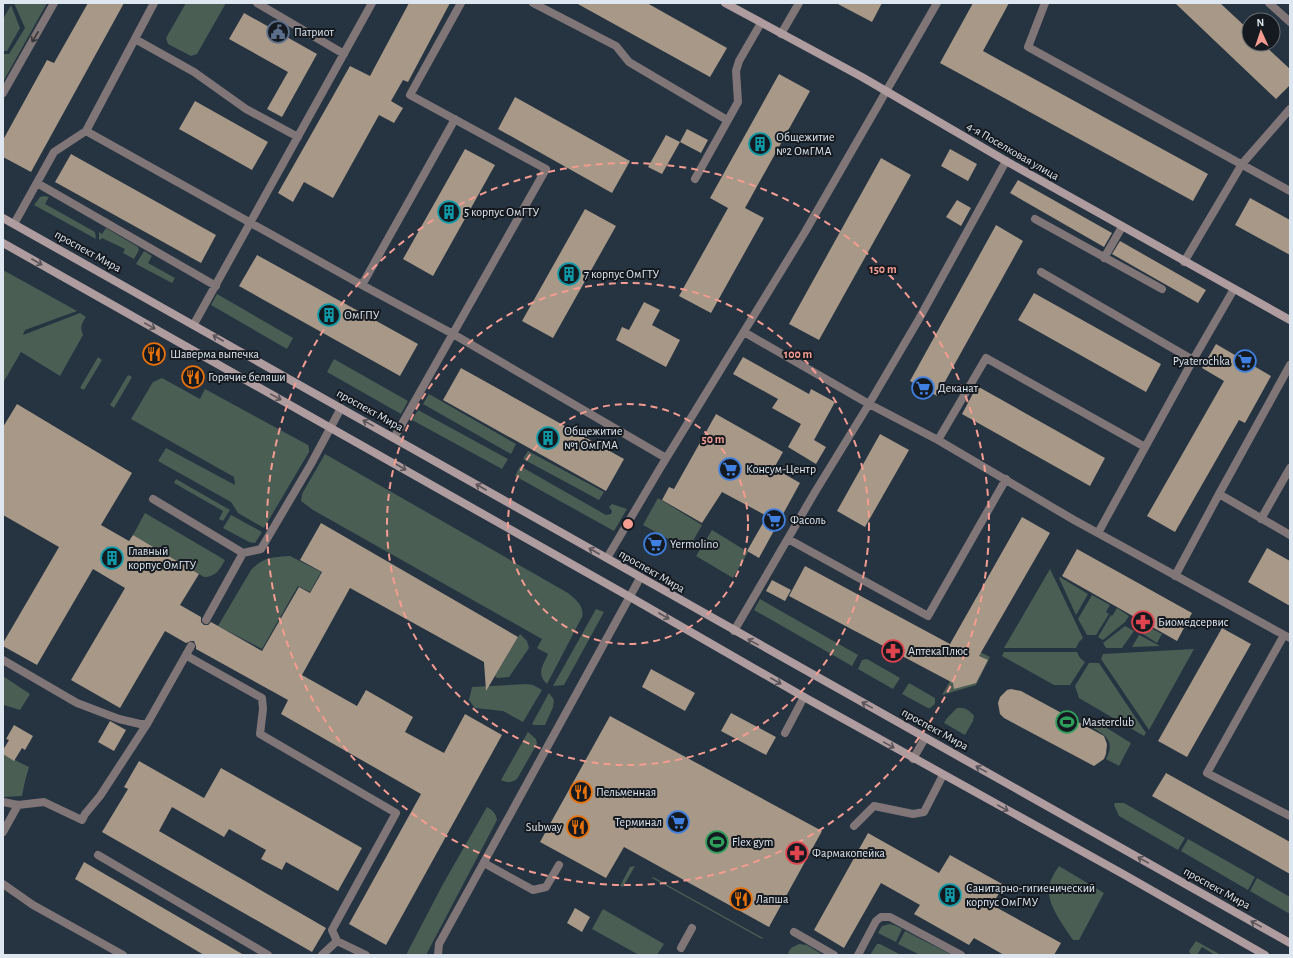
<svg xmlns="http://www.w3.org/2000/svg" width="1293" height="958" viewBox="0 0 1293 958" font-family="'Alegreya Sans',sans-serif">
<rect width="100%" height="100%" fill="#263341"/>
<path fill="#4a5e54" d="M14,3H47L3,82V54H9L25,28Z
M186,3H226L197,54L191,56L168,44L166,38Z
M11,5L20,28L7,51H3V19Z
M44,196L49,197L45,204L95,232L96,239L34,205L40,197Z
M106,228L138,247L139,250L134,259L123,253L125,249L102,238L100,240L99,239V232L102,234Z
M144,251L152,256L148,263L175,278L172,283L136,264Z
M3,270L77,311L25,330L23,335L80,313L86,317C81,324 80,327 83,335L60,376L21,352L3,383Z
M217,294L293,338L287,349L211,305Z
M98,357L102,360L84,390L80,388Z
M334,359L408,401L401,414L327,372Z
M128,375L132,377L114,408L110,405Z
M162,378L200,399L205,389L308,445L309,448V452L264,528L238,513L231,502L158,461L166,448L235,485L234,477L131,419L153,382Z
M429,394L516,444L511,454L423,404Z
M418,410L508,459L502,469L412,420Z
M528,451L604,492L599,500L523,459Z
M325,454L568,593C575,599 585,606 582,617L547,684C536,673 543,666 548,654L537,648L542,639L313,510L301,501L302,494Z
M520,466L606,515L611,514L612,511L609,507L612,504L627,509L614,531L515,476Z
M176,479L230,510L223,521L219,519L223,511L174,483Z
M658,498L702,525L688,550L643,525Z
M145,513L225,560C220,569 216,577 204,577L133,535Z
M231,515L262,532L255,543L249,542L223,528Z
M712,530L748,552L733,578L696,556Z
M290,556L321,572L310,592L298,586L262,649L218,626L251,570C263,557 273,557 290,556Z
M1050,569L1083,638L1079,642L1076,648H1004Z
M1060,577L1088,594L1076,615L1059,578Z
M1092,595L1110,605L1106,612L1109,614L1096,635H1087L1078,619Z
M760,599L858,655L852,666L754,610Z
M1117,608L1129,616L1125,622L1103,640L1098,637L1111,615L1112,616Z
M596,609L604,612L564,685L553,686Z
M1145,625L1162,634L1157,643L1140,632Z
M1125,626L1134,631L1122,648H1106L1103,643Z
M520,634L527,641L529,648L509,677L497,678L495,676Z
M1139,635L1160,646L1132,647Z
M970,647L990,657L976,685L942,695Z
M1194,649L1149,730L1101,659L1103,654Z
M1004,652H1077L1080,658L1085,662L1070,685H1054L1002,656Z
M867,659L900,678L893,689L858,669L862,660Z
M1089,663H1099L1146,733L1144,736L1079,698L1075,686Z
M3,676L30,694L20,710L4,705L3,706Z
M909,683L935,698V704L930,708H928L902,694Z
M526,684L533,685L542,690L523,722L503,711L475,708L469,700L472,687Z
M549,693L554,700L553,707L545,725H534L532,724Z
M957,708C965,707 969,710 974,716L973,721L965,735L944,723L947,718Z
M1097,722L1131,743L1119,766L1106,759C1115,742 1107,736 1093,728Z
M528,732L536,739L537,744L517,779C511,783 507,783 501,780Z
M3,754L29,767L25,781L22,796L3,797Z
M1115,803H1124L1185,838L1178,850L1119,816L1114,805Z
M487,807C492,810 496,813 497,820L426,955H406L443,884Z
M1188,839L1255,877L1248,890L1181,851Z
M635,866L623,887L620,886L630,867Z
M1059,866L1104,893L1079,940H1073C1063,924 1042,900 1051,880C1053,875 1056,870 1059,866Z
M653,877L763,938L762,939L652,878Z
M1257,878L1290,897V914L1250,891Z
M603,909L664,944L657,955H639L592,929Z
M890,924L894,925L902,929L896,942L878,933L882,926Z
M905,931L950,954L951,955H920L898,944Z
M1196,941L1221,955H1215L1202,947L1197,955H1191L1189,951Z
M799,944L807,945L823,955H791L788,953L791,948Z
M877,944H880L901,955H870Z"/>
<path fill="#a79887" d="M88,3H124L31,172L3,157V140L47,60L54,63Z
M409,3H450L408,82L403,80L391,101L403,108L394,123L379,115L333,198L304,182L293,202L278,193L350,66L370,76Z
M576,3H647L727,48L710,77Z
M836,3H882L872,22Z
M973,3H1009L983,51L1208,174L1193,201L940,63Z
M1175,3H1220L1249,30V44H1263L1290,69V85L1276,99Z
M244,13L317,54L282,117L267,109L288,72L229,39Z
M779,74L810,91L745,208L764,218L711,313L679,296L728,208L710,198Z
M515,97L630,161L612,193L498,129Z
M195,101L268,142L252,170L179,129Z
M687,129L708,140L701,153L680,142Z
M666,135L680,142L662,174L648,167Z
M465,149L495,165L433,276L403,259Z
M950,149L977,164L968,181L941,166Z
M71,154L216,235L201,263L55,182Z
M881,158L911,175L819,340L789,324Z
M1018,180L1112,233L1104,247L1010,193Z
M1250,198L1290,220V255L1235,225Z
M957,200L971,208L961,226L946,217Z
M585,209L616,226L553,338L522,321Z
M996,225L1023,241L937,396L910,381Z
M1120,241L1206,290L1198,303L1112,254Z
M257,255L418,344L400,376L239,286Z
M1034,293L1161,364L1146,392L1018,320Z
M644,302L660,310L652,325L680,340L666,367L616,340L622,327L629,330Z
M1216,344L1271,376L1245,423L1239,420L1175,532L1147,516L1224,381L1202,368Z
M743,357L809,394L811,389L835,402L814,440L826,447L816,464L788,447L801,424L772,408L778,399L733,374Z
M461,368L624,459L606,491L443,400Z
M977,386L1105,458L1090,486L962,414Z
M17,404L132,473L101,525L129,541L133,535L199,574L180,605L201,617V622L204,625H208L211,622L262,651L299,587L310,593L322,572L300,560L321,523L518,637L486,691L484,662L350,588L302,675L357,706L366,690L413,717L405,732L444,753L465,714L502,735L386,945L349,924L421,794L281,714L288,700L196,649V646L194,641H191L186,643L165,631L120,708L71,680L125,588L93,569L37,665L3,646V643L59,547L3,515V427Z
M716,414L783,452L774,468L800,483L759,558L747,551L767,516L722,492L702,523L662,500L669,487L674,489Z
M880,434L909,450L865,527L837,511Z
M1022,517L1050,533L979,656L988,660L976,683L954,689L953,683L789,596L805,566L950,644Z
M1267,548L1290,561V606L1248,582Z
M1077,549L1192,613L1177,641L1062,576Z
M772,580L791,590L785,601L766,591Z
M1222,628L1251,644L1187,757L1158,741Z
M651,669L695,693L685,711L642,687Z
M1011,689L1021,691L1104,736L1107,744L1106,754L1104,759L1094,766L1004,718L1000,714L998,703L1000,697L1007,690Z
M731,713L776,737L766,755L721,731Z
M610,716L822,831L769,927L624,847L606,878L540,842Z
M110,721L126,730L114,751L98,742Z
M14,725L33,736L25,750L22,748L14,761L3,754V750L9,740L6,739Z
M139,761L204,798L221,768L362,848L338,891L286,862L282,870L261,859L266,850L229,829L224,837L172,807L159,831L326,928L312,952L102,832L128,789L124,787Z
M1166,773L1290,842V874L1152,796Z
M868,833L939,873L950,855L1004,885L992,905L1061,943L1054,955H1004L974,938L969,945L914,914L920,905L881,883L844,948L814,930Z
M84,862L244,955H204L75,879Z
M575,908L590,917L582,932L567,923Z"/>
<g fill="none" stroke-linecap="round" stroke-linejoin="round">
<path stroke="#817677" stroke-width="8" d="M257,3L344,54
M533,3L616,46L629,62L727,120
M1045,3L1028,47L1290,191
M1269,3L1290,22
M781,34L799,3
M135,39L194,72L246,109L298,137
M86,131L362,285L453,334L666,458
M695,179L738,102L736,71L739,61L761,23
M37,183L216,286
M1035,219L1162,289
M14,224L54,152L86,131L154,3
M1104,258L1122,227
M1184,262L1242,164L1290,109
M1041,272L1193,360
M362,285L455,119
M194,324L372,3
M744,332L869,404L938,440L1074,520L1284,635
M394,438L546,169L410,95L461,3
M938,440L986,358L1145,447
M1219,494L1290,535
M153,499L243,553L261,549L311,464L341,408
M1261,519L1290,468
M1098,533L1193,360L1234,289
M788,539L928,616L1006,479
M607,558L659,470L805,232L937,3
M1175,576L1219,494L1290,365
M206,620L243,553
M734,631L815,492L869,404L919,319L1006,161
M1290,638L1284,635L1207,773L1290,816
M187,656L262,698L263,709L260,734L396,813L332,930L337,941
M3,660L77,703L119,719L140,724H147
M785,733L804,697
M913,759L925,738
M3,802L18,805L44,802L82,820L85,814L100,796L147,724L191,646
M854,826L874,806L913,814L924,812L943,775
M3,832L18,805
M98,855L268,955
M484,863L533,890L546,887L559,865
M3,884L33,905L123,955
M794,932L834,955
M681,948L692,928
M322,955L337,941L366,955
M858,955L876,921L881,917H890L961,955"/>
<path stroke="#817677" stroke-width="8" d="M3,93L54,3
M438,955L439,944L640,578"/>
<path stroke="#ae9c9e" stroke-width="8" d="M725,3L862,77L1006,161L1290,320
M3,218L1290,943
M3,243L630,597L804,697L1123,874L1265,955"/>
</g>
<defs><path id="oneway-shaft" d="M-6 0H5M1.5-3L5.5 0L1.5 3" fill="none" stroke-width="1.6" stroke-linecap="round" stroke-linejoin="round"/></defs>
<use stroke="#35363a" href="#oneway-shaft" transform="translate(35 37) rotate(120)"/>
<g stroke="#595459">
<use href="#oneway-shaft" transform="translate(37 262) rotate(30)"/>
<use href="#oneway-shaft" transform="translate(150 326) rotate(29)"/>
<use href="#oneway-shaft" transform="translate(218 338) rotate(-150)"/>
<use href="#oneway-shaft" transform="translate(276 397) rotate(29)"/>
<use href="#oneway-shaft" transform="translate(368 423) rotate(-151)"/>
<use href="#oneway-shaft" transform="translate(401 467) rotate(30)"/>
<use href="#oneway-shaft" transform="translate(481 487) rotate(-150)"/>
<use href="#oneway-shaft" transform="translate(594 551) rotate(-150)"/>
<use href="#oneway-shaft" transform="translate(664 616) rotate(30)"/>
<use href="#oneway-shaft" transform="translate(753 642) rotate(-151)"/>
<use href="#oneway-shaft" transform="translate(776 681) rotate(30)"/>
<use href="#oneway-shaft" transform="translate(867 705) rotate(-151)"/>
<use href="#oneway-shaft" transform="translate(889 745) rotate(29)"/>
<use href="#oneway-shaft" transform="translate(981 769) rotate(-151)"/>
<use href="#oneway-shaft" transform="translate(1003 808) rotate(29)"/>
<use href="#oneway-shaft" transform="translate(1143 860) rotate(-151)"/>
<use href="#oneway-shaft" transform="translate(1256 924) rotate(-151)"/>
</g>
<g fill="none" stroke="#f59c92" stroke-width="2" stroke-dasharray="7 5">
<circle cx="628" cy="524" r="120"/>
<circle cx="628" cy="524" r="241"/>
<circle cx="628" cy="524" r="361"/>
</g>
<defs>
<g id="civic-ring" transform="scale(1.15)"><circle r="9.5" fill="#141a20" stroke="#5c6f8a" stroke-width="1.5"/><path d="M-.6-6.5H3V-4.5H.6V-3L4-1V1h2V6H-6V1h2V-1L-.6-3ZM-1.2 2.5V6h2.4V2.5Z" fill="#5c6f8a"/></g>
<g id="building-ring" transform="scale(1.15)"><circle r="9.5" fill="#141a20" stroke="#0f9aa8" stroke-width="1.5"/><path d="M-4-6H4V6H1V3H-1V6H-4ZM-2.5-4.3h1.7v1.8h-1.7ZM.8-4.3h1.7v1.8H.8ZM-2.5-1h1.7V.8h-1.7ZM.8-1h1.7V.8H.8Z" fill="#0f9aa8"/></g>
<g id="restaurant-ring" transform="scale(1.15)"><circle r="9.5" fill="#141a20" stroke="#e8710a" stroke-width="1.5"/><path d="M-5-6h1v4h1v-4h1v4h1v-4h1v5L-1.5 .5V6h-2V.5L-5-1ZM5-6V6H3V1.5H1.5Q1.5-4 5-6Z" fill="#e8710a"/></g>
<g id="supermarket-ring" transform="scale(1.15)"><circle r="9.5" fill="#141a20" stroke="#3f7fe0" stroke-width="1.5"/><path d="M-6-5.5h2.5l.6 2H6L4.5 2H-2.5L-4.4-4H-6ZM-1.5 3.2a1.3 1.3 0 1 0 .1 0ZM3 3.2a1.3 1.3 0 1 0 .1 0Z" fill="#3f7fe0"/></g>
<g id="pharmacy-ring" transform="scale(1.15)"><circle r="9.5" fill="#141a20" stroke="#e0444e" stroke-width="1.5"/><path d="M-2-6h4v4h4v4h-4v4h-4v-4h-4v-4h4Z" fill="#e0444e"/></g>
<g id="stadium-ring" transform="scale(1.15)"><circle r="9.5" fill="#141a20" stroke="#2e9e5b" stroke-width="1.5"/><path d="M0-5a6.5 5 0 1 0 0 10a6.5 5 0 1 0 0-10ZM-3.5-1.8h7v3.6h-7Z" fill="#2e9e5b"/></g>
</defs>
<g fill-rule="evenodd">
<use href="#civic-ring" x="278" y="32"/>
<use href="#building-ring" x="760" y="144"/>
<use href="#building-ring" x="449" y="212"/>
<use href="#building-ring" x="569" y="274"/>
<use href="#building-ring" x="329" y="315"/>
<use href="#restaurant-ring" x="154" y="354"/>
<use href="#supermarket-ring" x="1245" y="361"/>
<use href="#restaurant-ring" x="193" y="377"/>
<use href="#supermarket-ring" x="923" y="388"/>
<use href="#building-ring" x="548" y="438"/>
<use href="#supermarket-ring" x="730" y="469"/>
<use href="#supermarket-ring" x="774" y="520"/>
<use href="#supermarket-ring" x="655" y="544"/>
<use href="#building-ring" x="112" y="558"/>
<use href="#pharmacy-ring" x="1143" y="622"/>
<use href="#pharmacy-ring" x="893" y="651"/>
<use href="#stadium-ring" x="1067" y="722"/>
<use href="#restaurant-ring" x="581" y="792"/>
<use href="#supermarket-ring" x="678" y="822"/>
<use href="#restaurant-ring" x="578" y="827"/>
<use href="#stadium-ring" x="717" y="842"/>
<use href="#pharmacy-ring" x="797" y="853"/>
<use href="#building-ring" x="950" y="895"/>
<use href="#restaurant-ring" x="741" y="899"/>
</g>
<g text-anchor="middle" dominant-baseline="central" stroke-width="4" stroke-linejoin="round" paint-order="stroke">
<g font-size="12" fill="#dee6ef" stroke="#141a20" text-anchor="start">
<text x="294" y="32">Патриот</text>
<text x="776" y="137">Общежитие<tspan x="776" dy="14">№2 ОмГМА</tspan></text>
<text x="464" y="212">5 корпус ОмГТУ</text>
<text x="584" y="274">7 корпус ОмГТУ</text>
<text x="344" y="315">ОмГПУ</text>
<text x="170" y="354">Шаверма выпечка</text>
<text x="1230" y="361" text-anchor="end">Pyaterochka</text>
<text x="208" y="377">Горячие беляши</text>
<text x="938" y="388">Деканат</text>
<text x="564" y="431">Общежитие<tspan x="564" dy="14">№1 ОмГМА</tspan></text>
<text x="746" y="469">Консум-Центр</text>
<text x="790" y="520">Фасоль</text>
<text x="670" y="544">Yermolino</text>
<text x="128" y="551">Главный<tspan x="128" dy="14">корпус ОмГТУ</tspan></text>
<text x="1158" y="622">Биомедсервис</text>
<text x="908" y="651">АптекаПлюс</text>
<text x="1082" y="722">Masterclub</text>
<text x="596" y="792">Пельменная</text>
<text x="662" y="822" text-anchor="end">Терминал</text>
<text x="562" y="827" text-anchor="end">Subway</text>
<text x="732" y="842">Flex gym</text>
<text x="812" y="853">Фармакопейка</text>
<text x="966" y="888">Санитарно-гигиенический<tspan x="966" dy="14">корпус ОмГМУ</tspan></text>
<text x="756" y="899">Лапша</text>
</g>
<g font-size="12" fill="#dee6ef" stroke="#141a20">
<text transform="translate(1013 151) rotate(30)">4-я Поселковая улица</text>
<text transform="translate(88 251) rotate(29)">проспект Мира</text>
<text transform="translate(370 410) rotate(29)">проспект Мира</text>
<text transform="translate(652 571) rotate(30)">проспект Мира</text>
<text transform="translate(935 729) rotate(29)">проспект Мира</text>
<text transform="translate(1217 888) rotate(29)">проспект Мира</text>
</g>
</g>
<circle cx="628" cy="524" r="6" fill="#f59c92" stroke="#141a20" stroke-width="2"/>
<g font-size="12" text-anchor="middle" font-weight="bold" fill="#f59c92" stroke="#141a20" stroke-width="4" stroke-linejoin="round" paint-order="stroke">
<text x="883" y="273">150 m</text>
<text x="798" y="358">100 m</text>
<text x="713" y="443">50 m</text>
</g>
<rect width="1293" height="958" fill="none" stroke="#dee6ef" stroke-width="8"/>
<g transform="translate(1261 32) rotate(357)"><circle r="19" fill="#141a20" stroke="#656c73"/>
<path d="M0-3L7 15L0 10L-7 15Z" fill="#f59c92"/>
<text y="-6" font-size="11" font-weight="bold" text-anchor="middle" fill="#dee6ef">N</text>
</g>
</svg>
